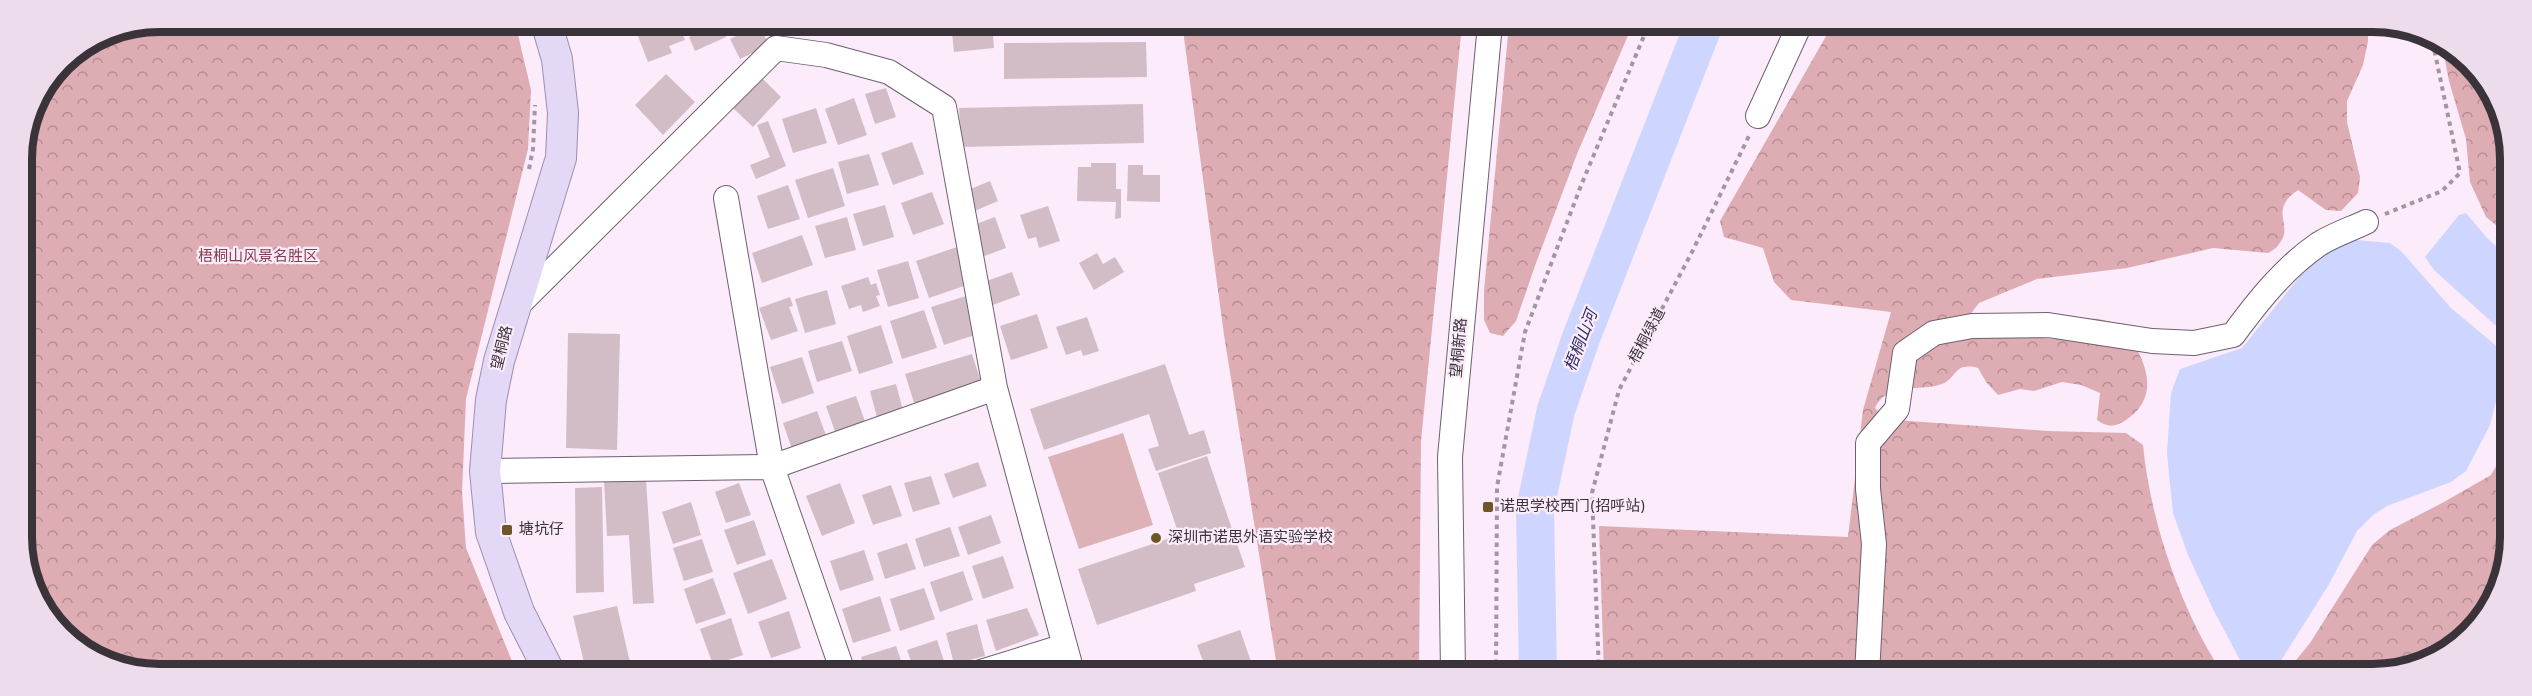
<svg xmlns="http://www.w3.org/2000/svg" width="2532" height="696" viewBox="0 0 2532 696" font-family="Overpass,'Noto Sans SC',sans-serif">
<defs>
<pattern id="forest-crowns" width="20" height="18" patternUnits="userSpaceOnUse" patternTransform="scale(1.5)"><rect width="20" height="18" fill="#deadb3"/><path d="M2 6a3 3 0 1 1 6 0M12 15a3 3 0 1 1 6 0" fill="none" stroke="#b58e93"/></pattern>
</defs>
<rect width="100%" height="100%" fill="#fbebfb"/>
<path fill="#dcb2b7" d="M1123,433L1153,525L1079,549L1048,457Z"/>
<path fill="url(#forest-crowns)" d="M158,21L515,22L531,90L528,149L466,399L462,492L466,548L516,671L123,670L55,629L24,564L21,149L32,105L61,61L106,31Z
M1182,23L1462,24L1421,441L1419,673H1278L1224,335Z
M1509,24H1633L1577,154L1536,263L1516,321L1503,336L1490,333L1484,320V291Z
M1833,24L2368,26V41L2363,65L2347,101V122L2360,177L2358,193L2341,211L2326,210L2298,190C2267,211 2295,225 2279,244C2277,248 2272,251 2268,253L2213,248L2127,268L2037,279L1979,303L1967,319L2029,329L2042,338L2055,339C2069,322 2085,314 2107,321C2111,322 2117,323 2121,325C2127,330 2133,341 2136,348C2151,374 2154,402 2126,420C2115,427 2108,428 2097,420L2100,393L2081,385L2062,382L2034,391L2020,389L1998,395L1986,382L1978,368C1952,361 1958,380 1939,385C1917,391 1886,383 1875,408C1884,419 1896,419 1909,421L2048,431L2126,433L2143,445C2150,520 2181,611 2223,674L1604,673L1599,526L1848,537L1863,410L1891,312L1791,300L1774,282L1763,248L1724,237L1720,221Z
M2442,45L2471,61L2508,132V235L2486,217L2470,182L2466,139L2449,81Z
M2505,450H2507L2506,573L2458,646L2383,675H2284L2310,643L2372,545L2390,530L2444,502L2491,475Z"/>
<path fill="#ced5fe" d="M2466,213L2487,238L2508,257V312L2495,325L2434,270L2425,257L2459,215Z
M2356,240L2390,243L2401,251L2451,308L2494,344L2504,355V369L2490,425L2466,471L2451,482L2387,506L2373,515L2357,531L2328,586L2280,662L2268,675L2254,674L2240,660L2213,609L2188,555L2173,513L2167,453L2171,393L2180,369L2242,348L2309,265L2330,250Z"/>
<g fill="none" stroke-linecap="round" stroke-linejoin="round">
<path stroke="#ced5fe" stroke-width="38" d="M1538,673L1535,509L1556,410L1581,338L1704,24"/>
</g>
<path fill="#d2bdc7" d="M644,22H678L685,40L669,46L672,53L648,62L634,26Z
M720,23L726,37L695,51L689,37Z
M951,23H992L994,48L954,52Z
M1002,23H1039V27L1002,28Z
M759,25L769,45L740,59L730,39Z
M1146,42L1147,77L1004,79V43Z
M666,74L695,102L663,135L635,105Z
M761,77L781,97L753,127L732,107Z
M886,88L896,117L875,124L865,94Z
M854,98L867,135L838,145L825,109Z
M1143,104L1144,143L961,147L959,108Z
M816,108L827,143L793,153L782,119Z
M768,121L786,166L756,179L750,165L770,157L757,125Z
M912,142L924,174L893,185L881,153Z
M869,154L879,185L847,194L838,162Z
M1091,163H1116V189H1121V218L1115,219L1116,202L1077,201L1078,167H1091Z
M1128,165H1143V175H1160V202L1127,201Z
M833,168L845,206L808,218L795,180Z
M990,181L998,201L970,213L961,193Z
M788,185L800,219L768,229L757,196Z
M932,192L944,224L913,235L901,203Z
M885,205L894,237L863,246L853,214Z
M1048,206L1060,241L1039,248L1036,237L1028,239L1020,215Z
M847,217L856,250L825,258L815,226Z
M995,217L1006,248L979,258L968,227Z
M802,235L813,265L762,283L752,253Z
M957,247L970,284L929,298L916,261Z
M1097,253L1103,264L1115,257L1124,272L1094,290L1079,263Z
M908,261L919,298L888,307L877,270Z
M1012,272L1020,295L990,306L981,283Z
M868,277L871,285L876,283L880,295L876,296L880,306L863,312L861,305L849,309L841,286Z
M827,290L836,324L805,333L795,299Z
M966,296L978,334L944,345L931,307Z
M790,297L793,306L789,307L798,331L771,340L759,308Z
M924,310L937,348L902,359L890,321Z
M1037,314L1048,348L1011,360L1000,326Z
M1087,317L1099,351L1083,356L1081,350L1066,355L1056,327Z
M881,325L893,363L859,374L847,336Z
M568,333L620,334L617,450L566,448Z
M842,341L852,371L817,382L808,351Z
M972,354L983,388L916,409L905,374Z
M802,357L814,393L782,404L770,367Z
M1165,364L1189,435L1204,430L1211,453L1156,471L1148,449L1159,446L1149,414L1044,450L1030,409Z
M896,384L904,414L878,421L870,391Z
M856,396L867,427L837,437L826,406Z
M817,411L830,446L795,458L783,423Z
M1207,456L1245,567L1194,584L1196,591L1097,625L1078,569L1179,535L1158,473Z
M978,462L987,486L953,498L944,474Z
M931,476L940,504L913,512L904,483Z
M646,479L654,603L633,604L629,535L607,536L604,481Z
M739,483L751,515L726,523L715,492Z
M840,483L855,523L822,536L806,496Z
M891,485L902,516L873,525L862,495Z
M602,487L604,592L576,593L575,488Z
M691,502L701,535L673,544L662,512Z
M991,515L1001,543L968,555L958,527Z
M754,520L766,555L737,565L724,530Z
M950,527L960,556L924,567L915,539Z
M702,539L713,572L684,581L673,548Z
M907,543L916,569L885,579L877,553Z
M864,550L874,580L840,591L830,561Z
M1003,556L1014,588L983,599L972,566Z
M772,559L787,599L748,614L733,573Z
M963,571L973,600L940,612L930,582Z
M713,578L726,614L696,624L684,589Z
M924,588L935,619L900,631L890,599Z
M880,596L891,631L853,643L842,609Z
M617,606L632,671H586L573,616Z
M1027,608L1039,635L996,651L986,620Z
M789,611L801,648L771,658L758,622Z
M731,618L743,655L713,665L700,629Z
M977,624L985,656L954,664L946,633Z
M1240,630L1255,673L1207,672L1197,645Z
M937,640L946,667L931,672H915L907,650Z
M896,646L905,672H866L861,657Z"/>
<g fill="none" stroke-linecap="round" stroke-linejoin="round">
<g stroke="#6e606e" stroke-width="26">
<path id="minor" d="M1758,116L1800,24
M726,198L772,467L843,672
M515,308L776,48L826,55L889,72L944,107L995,388L1072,672
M485,471L772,467L995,388
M981,672L1065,646
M1453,673L1450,457L1490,24
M1867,674L1874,544L1868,489V443L1897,409L1905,353L1934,333L1972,326L2048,325L2152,341L2194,343L2233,335C2258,301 2284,268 2319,244C2333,235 2351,229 2366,222"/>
</g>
<g stroke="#9c8eaf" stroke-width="32">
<path id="major" d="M546,22L557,59L563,113L561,158L499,361L491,400L485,471L491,532L519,612L549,671"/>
</g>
<path stroke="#a196a1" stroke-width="4" stroke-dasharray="4.5 4.5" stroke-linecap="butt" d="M529,169L533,149L535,105
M2385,214L2442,191L2460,173L2432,39
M1496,673L1497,487L1525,332L1582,183L1649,24
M1599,673L1592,493L1619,390L1692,252L1749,136"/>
<use href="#minor" stroke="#fff" stroke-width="24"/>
<use href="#major" stroke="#e3d8f5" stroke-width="30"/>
</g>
<g fill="#705527" stroke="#fbebfb" stroke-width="2">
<rect x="1482" y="501" width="12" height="12" rx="3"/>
<rect x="501" y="524" width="12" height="12" rx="3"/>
<circle cx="1156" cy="538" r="6"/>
</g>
<g text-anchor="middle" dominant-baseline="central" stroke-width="4.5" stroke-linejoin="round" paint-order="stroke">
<g font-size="15" fill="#81414c" stroke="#fbebfb">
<text x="258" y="257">梧桐山风景名胜区</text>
</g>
<g font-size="15" fill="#3a343a" stroke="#fbebfb">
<text transform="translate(1648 336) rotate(-62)">梧桐绿道</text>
<text transform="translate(503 348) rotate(-76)">望桐路</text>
<text transform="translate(1460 348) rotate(-85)">望桐新路</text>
</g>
<g font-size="15" fill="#3a343a" stroke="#fbebfb" text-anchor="start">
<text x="1500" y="507">诺思学校西门(招呼站)</text>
<text x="519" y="530">塘坑仔</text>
<text x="1168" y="538">深圳市诺思外语实验学校</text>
</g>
<g font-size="16" font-style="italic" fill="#2b2d5f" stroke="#fbebfb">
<text transform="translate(1582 341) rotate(-69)">梧桐山河</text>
</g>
</g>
<path d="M0 0H2532V696H0ZM159 32H2373A127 127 0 0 1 2500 159V537A127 127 0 0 1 2373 664H159A127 127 0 0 1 32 537V159A127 127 0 0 1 159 32Z" fill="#ecdcec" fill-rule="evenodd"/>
<path fill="none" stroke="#3a343a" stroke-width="8" d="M159 32H2373A127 127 0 0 1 2500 159V537A127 127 0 0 1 2373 664H159A127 127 0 0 1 32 537V159A127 127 0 0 1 159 32Z"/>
</svg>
